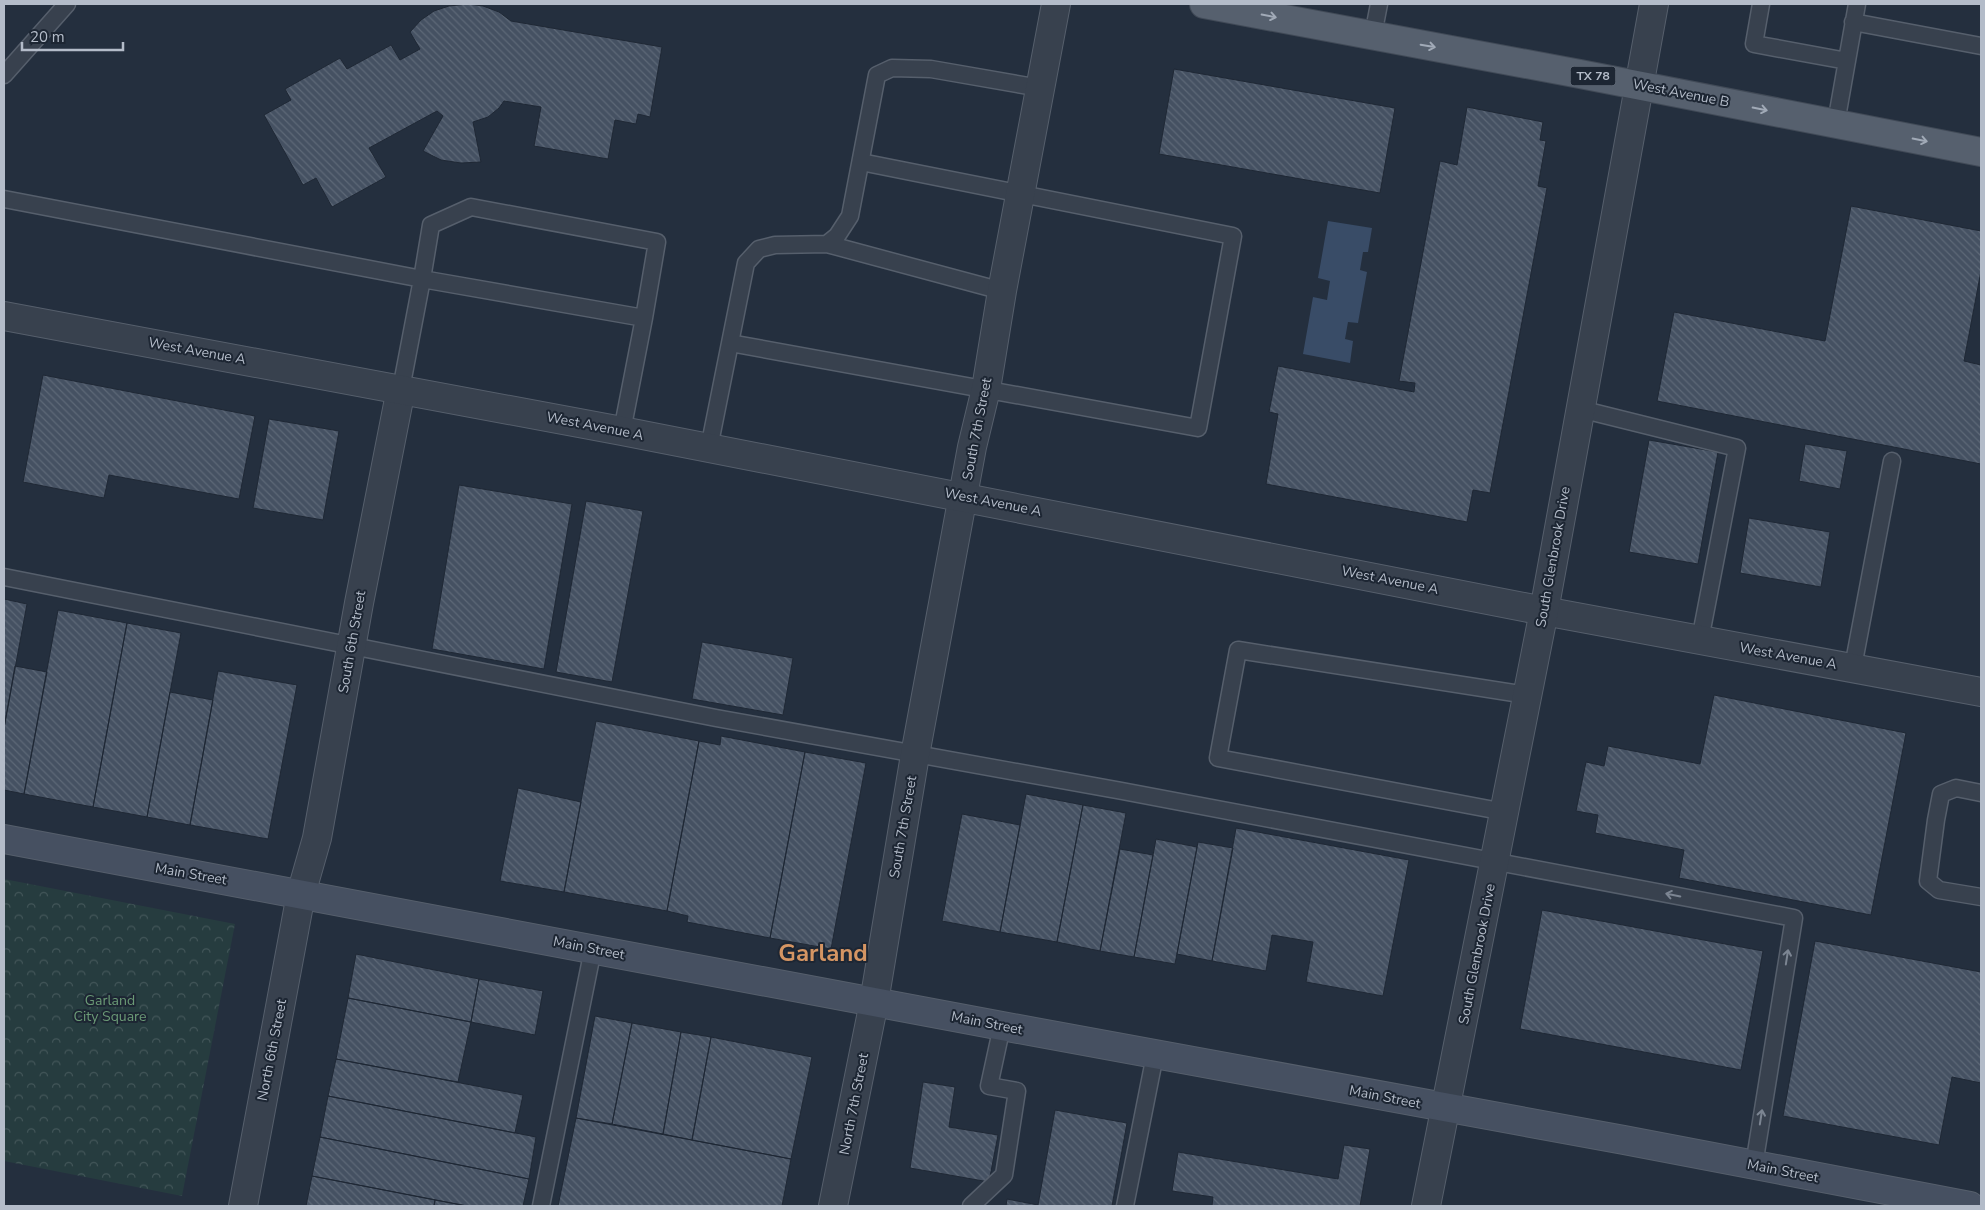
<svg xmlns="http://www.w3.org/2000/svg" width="1985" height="1210" viewBox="0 0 1985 1210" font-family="'Nunito Sans',sans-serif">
<defs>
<pattern id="park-crowns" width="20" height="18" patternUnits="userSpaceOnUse" patternTransform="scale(1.25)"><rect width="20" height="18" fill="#263c3f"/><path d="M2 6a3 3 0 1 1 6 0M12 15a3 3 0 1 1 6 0" fill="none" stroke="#435659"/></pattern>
<pattern id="building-back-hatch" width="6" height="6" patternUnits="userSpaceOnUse" patternTransform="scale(1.25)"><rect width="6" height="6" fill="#455162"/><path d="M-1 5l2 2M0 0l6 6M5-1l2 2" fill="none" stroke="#5d6877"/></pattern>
</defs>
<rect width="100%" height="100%" fill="#242f3e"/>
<path fill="url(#park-crowns)" d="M4,879L235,924L182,1196L4,1161Z"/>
<path fill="#394c67" d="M1328,221L1372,228L1368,252H1363L1360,270L1367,272L1358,323L1348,322L1345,339L1353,341L1350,363L1303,354L1313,297L1327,300L1330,281L1318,278Z"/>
<path fill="url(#building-back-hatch)" stroke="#1f2835" d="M468,4L483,6L499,12L511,21L662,47L650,117L638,114L636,124L615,120L608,159L534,146L541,107L504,101L499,108L488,117L473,122L481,162L461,163L441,160L423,151L443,116L437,111L369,148L386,177L332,207L316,178L303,185L264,115L291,100L285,89L340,58L347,69L391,45L400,60L420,49L410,32L421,20L434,11L449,6Z
M1174,69L1395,108L1380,193L1159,154Z
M1467,107L1543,122L1540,140L1546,141L1538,186L1547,188L1490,493L1473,490L1467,522L1266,484L1278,414L1269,412L1278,366L1414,392L1415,383L1399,381L1440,161L1457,165Z
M1851,206L1981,231V271L1964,361L1981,365V464L1657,401L1674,312L1825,341Z
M43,375L255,416L239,499L109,475L104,498L23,482Z
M269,419L339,431L323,520L253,508Z
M1649,440L1718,452L1698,564L1629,552Z
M1805,444L1847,451L1840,489L1799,481Z
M459,485L572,504L544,669L432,649Z
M586,501L643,511L612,682L556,672Z
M1749,518L1830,532L1821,587L1740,573Z
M4,599L27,604L4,728Z
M58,610L127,623L93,807L24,794Z
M127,623L181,633L147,817L93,807Z
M702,642L793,658L783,715L692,699Z
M15,666L47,672L24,794L4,790V728Z
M218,671L297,685L268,839L190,825Z
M170,692L213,700L190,825L147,817Z
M1714,695L1906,733L1871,915L1679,878L1684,850L1595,833L1598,815L1576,811L1586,762L1604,766L1608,746L1700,764Z
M596,721L699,741L667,911L564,892Z
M721,736L805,752L770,938L687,922L688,916L667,911L699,741L720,745Z
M805,752L866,763L831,949L770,938Z
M518,788L581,802L564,892L500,881Z
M1026,794L1083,805L1057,942L1000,932Z
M1083,805L1126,813L1100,951L1057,942Z
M962,814L1020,825L1000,932L942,921Z
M1236,828L1409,860L1383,996L1306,982L1313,942L1272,935L1266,971L1212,961Z
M1156,839L1197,847L1175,964L1134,957Z
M1198,842L1233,848L1212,961L1177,954Z
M1120,849L1153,855L1134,957L1100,951Z
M1542,910L1763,951L1741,1070L1520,1029Z
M1815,941L1981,972V1083L1952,1077L1939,1145L1783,1116Z
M356,954L479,979L471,1022L348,998Z
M479,979L543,991L535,1035L471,1022Z
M348,998L471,1022L458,1082L336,1059Z
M595,1016L632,1023L612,1124L576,1118Z
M632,1023L681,1032L663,1134L612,1124Z
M681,1032L711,1037L692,1140L663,1134Z
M711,1037L812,1057L791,1159L692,1140Z
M336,1059L523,1095L515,1133L328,1096Z
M923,1082L955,1087L949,1127L998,1135L989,1182L910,1168Z
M328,1096L536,1137L529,1179L320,1137Z
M1055,1110L1127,1123L1112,1206H1006L1007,1199L1038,1205Z
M576,1118L791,1159L782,1206H558Z
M320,1137L529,1179L523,1206H467L312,1176Z
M1344,1145L1370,1149L1360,1206H1212L1213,1197L1172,1191L1178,1152L1338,1179Z
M312,1176L435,1200L434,1206H306Z
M435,1200L467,1206H434Z"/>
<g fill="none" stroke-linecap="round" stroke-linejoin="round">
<g stroke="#565f6c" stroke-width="19">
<path id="service" d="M1761,4L1754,44L1847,61
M1853,22L1981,46
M1373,35L1379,4
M4,75L67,4
M1836,123L1857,4
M4,199L422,279L431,225L471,207L657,242L644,318
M827,244L1002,291
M730,343L1198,428L1233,236L861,162
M401,389L422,279L644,318L622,431
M1580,409L1737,448L1700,640
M709,448L746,263L759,249L775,245L827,244L837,236L850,216L877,75L892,68L931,69L1040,88
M4,577L716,718L1122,791L1794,918L1754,1165
M1853,667L1892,461
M1981,793L1956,788L1941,794L1936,820L1928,881L1939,890L1981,897
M1505,812L1218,758L1238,650L1527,695
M541,1206L593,949
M971,1206L1004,1175L1017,1091L989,1086L1002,1026
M1125,1206L1155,1055"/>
</g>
<g stroke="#565f6c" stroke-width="30">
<path id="minor" d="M1544,611L1981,692
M243,1206L301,894L317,838L359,603L401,389
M833,1206L874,1002L915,755L972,447L986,389L1002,291L1056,4"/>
</g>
<g stroke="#565f6c" stroke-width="30">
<path id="tertiary" d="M4,316L622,431L1544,611
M1426,1206L1544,611L1654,4"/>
</g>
<g stroke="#565f6c" stroke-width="30">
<path id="secondary" d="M4,839L1002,1026L1624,1140L1970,1206"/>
</g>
<g stroke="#414a57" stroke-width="30">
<path id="primary" d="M1204,4L1580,74L1981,152"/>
</g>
<use href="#service" stroke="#38414e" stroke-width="16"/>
<use href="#minor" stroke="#38414e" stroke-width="28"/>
<use href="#tertiary" stroke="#38414e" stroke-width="28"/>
<use href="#secondary" stroke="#465061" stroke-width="28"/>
<use href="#primary" stroke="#56606e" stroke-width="28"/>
</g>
<defs><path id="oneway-shaft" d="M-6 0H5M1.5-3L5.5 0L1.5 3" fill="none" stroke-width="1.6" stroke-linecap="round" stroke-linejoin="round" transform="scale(1.25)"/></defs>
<g stroke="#a1aab7">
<use href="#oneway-shaft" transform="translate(1269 16) rotate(11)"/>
<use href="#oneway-shaft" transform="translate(1428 46) rotate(10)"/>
<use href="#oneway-shaft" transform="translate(1760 109) rotate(11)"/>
<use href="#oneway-shaft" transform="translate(1920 140) rotate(11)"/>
</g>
<g stroke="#7c8592">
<use href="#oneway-shaft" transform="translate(1673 895) rotate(-169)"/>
<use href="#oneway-shaft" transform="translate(1787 957) rotate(-81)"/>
<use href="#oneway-shaft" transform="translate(1761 1117) rotate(-81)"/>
</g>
<g text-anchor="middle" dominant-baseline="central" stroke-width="4" stroke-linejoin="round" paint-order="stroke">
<rect fill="#1d2633" stroke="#878f9c" stroke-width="1" x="1570.5" y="66.5" width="45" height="19" rx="4"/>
<g font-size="12" font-weight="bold" fill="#b4bcc9">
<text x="1593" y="76">TX 78</text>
</g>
<g font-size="14" fill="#b4bcc9" stroke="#1d2633">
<text transform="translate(1681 93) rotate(11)">West Avenue B</text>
<text transform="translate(197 351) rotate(10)">West Avenue A</text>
<text transform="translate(595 426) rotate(11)">West Avenue A</text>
<text transform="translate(977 429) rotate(-79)">South 7th Street</text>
<text transform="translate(993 502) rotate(11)">West Avenue A</text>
<text transform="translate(1553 557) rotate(-80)">South Glenbrook Drive</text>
<text transform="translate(1390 580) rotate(11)">West Avenue A</text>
<text transform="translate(352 642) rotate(-80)">South 6th Street</text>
<text transform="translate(1788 656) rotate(10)">West Avenue A</text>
<text transform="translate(903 827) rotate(-80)">South 7th Street</text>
<text transform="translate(191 874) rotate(10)">Main Street</text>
<text transform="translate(589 948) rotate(11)">Main Street</text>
<text transform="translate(1477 954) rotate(-79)">South Glenbrook Drive</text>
<text transform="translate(987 1023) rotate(11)">Main Street</text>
<text transform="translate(272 1050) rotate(-79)">North 6th Street</text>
<text transform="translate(1385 1097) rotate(11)">Main Street</text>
<text transform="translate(854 1104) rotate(-79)">North 7th Street</text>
<text transform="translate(1783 1171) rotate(11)">Main Street</text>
</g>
<g font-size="14" fill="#6b9a76" stroke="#1d2633">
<text x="110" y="1000">Garland<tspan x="110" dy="16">City Square</tspan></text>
</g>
<g font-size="24" font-weight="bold" fill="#d59563" stroke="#1d2633">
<text x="823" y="953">Garland</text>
</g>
</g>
<rect width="1985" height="1210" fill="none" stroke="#b4bcc9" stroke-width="10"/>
<path d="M22 42v8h101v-8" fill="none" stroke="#b4bcc9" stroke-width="2.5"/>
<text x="30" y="42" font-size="15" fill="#b4bcc9" stroke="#1d2633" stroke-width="4" paint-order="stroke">20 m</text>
</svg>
